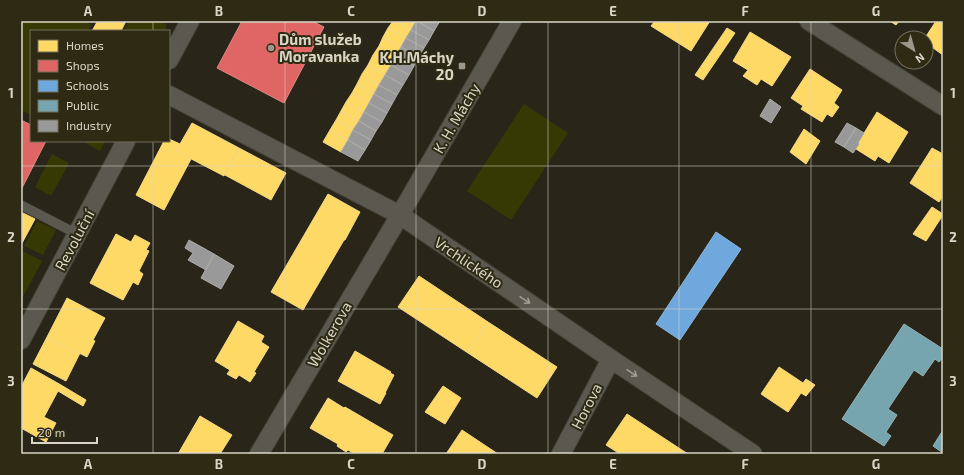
<svg xmlns="http://www.w3.org/2000/svg" width="964" height="475" viewBox="0 0 964 475" font-family="'Exo 2',sans-serif">
<rect width="100%" height="100%" fill="#292619"/>
<path fill="#363903" d="M21,21H84L91,25L88,31H31V115L21,110Z
M129,21H159L167,25L164,31H123Z
M524,104L568,133L511,220L467,191Z
M82,141H105L100,151Z
M52,154L69,163L51,196L35,187Z
M37,221L56,230L43,255L24,246Z
M21,250L42,261L21,301Z"/>
<path fill="#ffd966" stroke="#f4d883" d="M94,21H126L121,31H115Z
M393,21H397L411,30L406,38L388,28Z
M397,21H416L411,30Z
M653,21H710L691,51L651,26L654,22Z
M890,21H899L896,25Z
M936,21H943V55L926,43V38H925Z
M97,22L115,31H92Z
M388,28L406,38L401,47L383,37Z
M727,28L735,33L703,80L695,75Z
M750,32L791,57L772,86L761,79L757,85L743,76L748,70L733,61Z
M383,37L401,47L396,56L379,46Z
M379,46L396,56L391,65L373,55Z
M373,55L391,65L385,75L368,65Z
M368,65L385,75L379,85L362,74Z
M810,69L842,90L834,103L839,107L832,117L827,114L822,122L801,109L803,106L791,98Z
M362,74L379,85L374,94L357,84Z
M357,84L374,94L369,103L352,93Z
M352,93L369,103L364,112L346,102Z
M346,102L364,112L359,121L341,111Z
M341,111L359,121L353,130L336,120Z
M877,112L908,132L889,163L878,156L875,161L856,149L859,144L858,143Z
M336,120L353,130L348,140L330,130Z
M192,123L239,148L224,176L176,151Z
M804,129L820,141L806,164L790,152Z
M330,130L348,140L341,152L323,142Z
M169,139L180,144L176,151L191,159L164,210L136,195L164,141H169Z
M239,148L286,173L271,200L225,175Z
M932,148L943,154V196L939,202L910,183Z
M328,194L360,212L345,240H344L303,310L271,292Z
M932,207L943,214V215L926,241L913,234Z
M21,212L35,219L21,245Z
M116,234L131,242L135,235L150,243L146,250L149,251L139,271L143,274L138,285L133,282L123,300L90,283Z
M419,276L488,322L468,353L398,307Z
M67,298L105,318L93,340L95,341L87,357L47,337Z
M238,321L264,336L261,342L269,347L254,372L256,373L250,382L239,375L236,379L227,374L230,370L215,361Z
M488,322L557,367L537,398L468,353Z
M47,337L80,353L66,381L33,364Z
M355,351L391,372L390,373L394,375L385,393H386L380,404L338,381Z
M779,367L803,383L806,379L815,385L806,396L801,393L788,412L761,394Z
M31,368L61,385L86,400L83,406L58,391L44,417L56,423L46,442L21,428V387Z
M443,386L461,398L445,424L425,412Z
M328,398L344,408L345,407L393,435L382,454H355L348,450L346,452L337,446L338,444L310,428Z
M627,414L688,454H620L606,445Z
M200,416L232,435L220,454H178Z
M462,430L498,454H446Z"/>
<path fill="#e06666" stroke="#de8883" d="M242,21H312L324,27L284,103L217,68Z
M21,120L31,125V141H46L21,190Z"/>
<path fill="#6fa8dc" stroke="#8fb6d6" d="M716,232L741,249L680,340L656,324Z"/>
<path fill="#76a5af" stroke="#94b4b6" d="M904,324L943,349V357L939,362L935,359L923,376L914,370L888,409L897,415L886,432L891,436L884,446L842,419Z
M943,430V453L933,446Z"/>
<path fill="#999" stroke="#acaba7" d="M416,21H417L434,31L429,40L411,30Z
M417,21H440L434,31Z
M411,30L429,40L424,48L406,38Z
M406,38L424,48L419,57L401,47Z
M401,47L419,57L414,66L396,56Z
M396,56L414,66L409,75L391,65Z
M391,65L409,75L403,85L385,75Z
M385,75L403,85L397,95L379,85Z
M379,85L397,95L392,104L374,94Z
M374,94L392,104L387,113L369,103Z
M770,99L781,107L771,123L760,116Z
M369,103L387,113L382,122L364,112Z
M364,112L382,122L376,131L359,121Z
M359,121L376,131L371,140L353,130Z
M847,123L856,128L844,147L835,142Z
M856,128L864,133L858,143L859,144L853,153L844,147Z
M353,130L371,140L365,150L348,140Z
M348,140L365,150L358,161L341,152Z
M189,240L214,254L206,270L188,260L193,253L185,248Z
M214,254L234,266L221,289L201,278Z"/>
<g fill="none" stroke-linecap="round" stroke-linejoin="round">
<g stroke="#454338" stroke-width="10">
<path id="lane" d="M21,205L77,234"/>
</g>
<g stroke="#454338" stroke-width="20">
<path id="street" d="M809,21L943,106
M169,60L190,21
M169,95L400,215L611,359L753,454
M21,340L126,141
M259,454L400,215L512,21
M561,454L611,359"/>
</g>
<use href="#lane" stroke="#5b594f" stroke-width="9"/>
<use href="#street" stroke="#5b594f" stroke-width="18"/>
</g>
<defs><path id="oneway-shaft" d="M-6 0H5M1.5-3L5.5 0L1.5 3" fill="none" stroke-width="1.6" stroke-linecap="round" stroke-linejoin="round"/></defs>
<g stroke="#a09e92">
<use href="#oneway-shaft" transform="translate(525 300) rotate(34)"/>
<use href="#oneway-shaft" transform="translate(632 373) rotate(34)"/>
</g>
<path fill="none" stroke="#d9d6c8" stroke-width="1" stroke-opacity="0.55" d="M153,21V31M285,21V454M416,21V454M548,21V454M679,21V454M811,21V454M153,141V454M21,166H943M21,309H943"/>
<g fill="#9b988b" stroke="#2f2a13" stroke-width="1.5">
<circle cx="271" cy="48" r="4"/>
<rect x="458" y="62" width="8" height="8" rx="2"/>
</g>
<g text-anchor="middle" dominant-baseline="central" stroke-width="4" stroke-linejoin="round" paint-order="stroke">
<g font-size="15" font-weight="bold" fill="#d9d6c8" stroke="#2f2a13" text-anchor="start">
<text x="279" y="39">Dům služeb<tspan x="279" dy="17">Moravanka</tspan></text>
<text x="454" y="57" text-anchor="end">K.H.Máchy<tspan x="454" dy="17">20</tspan></text>
</g>
<g font-size="15" fill="#d9d6c8" stroke="#2f2a13">
<text transform="translate(456 118) rotate(-60)">K. H. Máchy</text>
<text transform="translate(74 240) rotate(-62)">Revoluční</text>
<text transform="translate(469 262) rotate(34)">Vrchlického</text>
<text transform="translate(329 334) rotate(-60)">Wolkerova</text>
<text transform="translate(586 406) rotate(-63)">Horova</text>
</g>
</g>
<rect width="964" height="475" fill="none" stroke="#2f2a13" stroke-width="44"/>
<rect x="30" y="30" width="140" height="112" fill="#2f2a13" stroke="#736f5b"/>
<rect x="38" y="40" width="20" height="12" fill="#ffd966" stroke="#736f5b"/>
<text x="66" y="50" font-size="12" fill="#d9d6c8">Homes</text>
<rect x="38" y="60" width="20" height="12" fill="#e06666" stroke="#736f5b"/>
<text x="66" y="70" font-size="12" fill="#d9d6c8">Shops</text>
<rect x="38" y="80" width="20" height="12" fill="#6fa8dc" stroke="#736f5b"/>
<text x="66" y="90" font-size="12" fill="#d9d6c8">Schools</text>
<rect x="38" y="100" width="20" height="12" fill="#76a5af" stroke="#736f5b"/>
<text x="66" y="110" font-size="12" fill="#d9d6c8">Public</text>
<rect x="38" y="120" width="20" height="12" fill="#999999" stroke="#736f5b"/>
<text x="66" y="130" font-size="12" fill="#d9d6c8">Industry</text>
<g transform="translate(914 50) rotate(143)"><circle r="19" fill="#2f2a13" stroke="#736f5b"/>
<path d="M0-3L7 15L0 10L-7 15Z" fill="#9b988b"/>
<text y="-6" font-size="11" font-weight="bold" text-anchor="middle" fill="#d9d6c8">N</text>
</g>
<path d="M32 437v6h65v-6" fill="none" stroke="#d9d6c8" stroke-width="2"/>
<text x="38" y="437" font-size="12" fill="#d9d6c8" stroke="#2f2a13" stroke-width="3" paint-order="stroke">20 m</text>
<rect x="22" y="22" width="920" height="431" fill="none" stroke="#d9d6c8" stroke-width="1.5"/>
<g font-size="13" text-anchor="middle" font-weight="bold" fill="#d9d6c8">
<text x="88" y="16">A</text>
<text x="219" y="16">B</text>
<text x="351" y="16">C</text>
<text x="482" y="16">D</text>
<text x="613" y="16">E</text>
<text x="745" y="16">F</text>
<text x="876" y="16">G</text>
<text x="11" y="98">1</text>
<text x="953" y="98">1</text>
<text x="11" y="242">2</text>
<text x="953" y="242">2</text>
<text x="11" y="386">3</text>
<text x="953" y="386">3</text>
<text x="88" y="469">A</text>
<text x="219" y="469">B</text>
<text x="351" y="469">C</text>
<text x="482" y="469">D</text>
<text x="613" y="469">E</text>
<text x="745" y="469">F</text>
<text x="876" y="469">G</text>
</g>
</svg>
